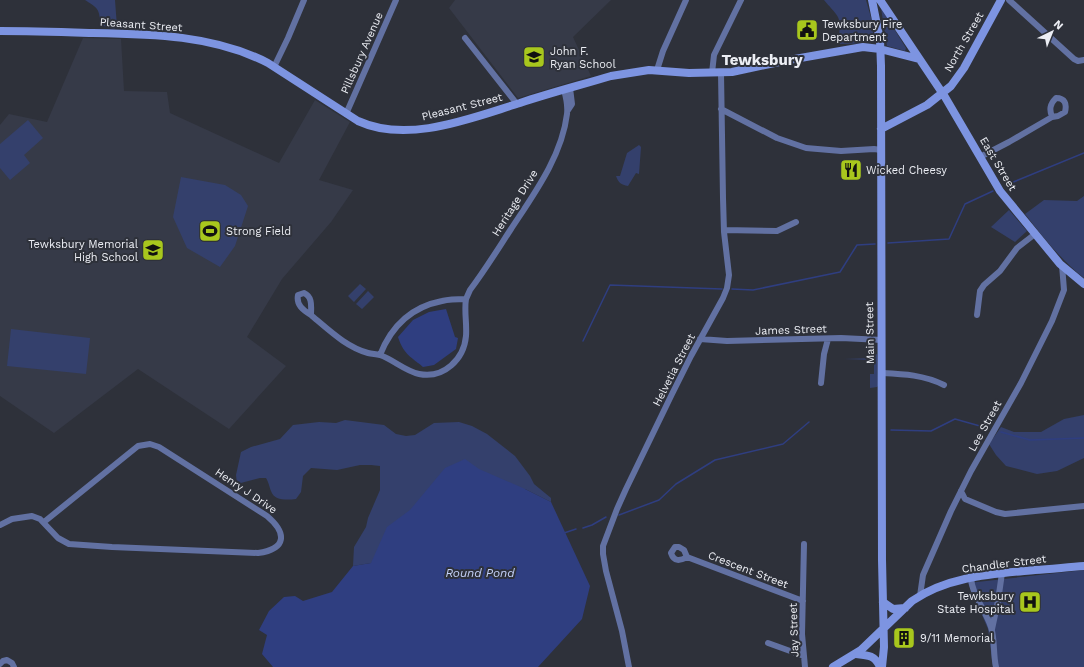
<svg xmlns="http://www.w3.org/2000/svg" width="1084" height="667" viewBox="0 0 1084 667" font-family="'Work Sans',sans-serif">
<rect width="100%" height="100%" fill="#2e313a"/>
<path fill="#363a48" d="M455,0H611L573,37L591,76L518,98L449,8Z
M83,38L121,39L124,91L167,92L170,113L279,163L315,100L350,122L319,180L353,190L331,222L282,279L247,337L286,366L229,429L138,369L54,433L0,396V125L9,114L47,122Z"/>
<path fill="#34406c" d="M85,0H115L117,27L114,29L104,26L100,23C100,8 96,7 85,0Z
M824,0H866L874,28L872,38L865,43L840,44L838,41C842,16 840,19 824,0Z
M881,8L906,48L905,51L887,46Z
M28,120L43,138L24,155L30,163L10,180L0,168V144Z
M639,145L641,147L639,174L636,173L628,186C621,185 618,182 616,176H620L627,153Z
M181,177L225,185L241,195L248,206L235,246L220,267L187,248L173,217Z
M1084,196V278C1061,260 1043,237 1025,214L1044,200L1077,201Z
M1009,210L1027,231L1015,242L991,227Z
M360,284L366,289L354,302L348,296Z
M368,291L374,297L362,309L356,304Z
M11,329L90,338L86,374L7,366Z
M877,354L878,386L877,387L870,388V374H874V360L844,359L875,358V355Z
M1084,415V458L1057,471L1037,474L1006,466L996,455L989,444L1001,427L1014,432H1041L1064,419Z
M345,420L384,425L396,434L406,436L415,435L434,423L459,422L472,426L487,434L515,456L530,476L534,484L551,498V502L525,489L371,563L353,566L354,547L366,527L368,518L380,490V466L371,465H360L337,470L311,468L303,476L301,492L296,499C287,500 274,501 271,491C269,486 269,483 266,478H260L237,484L236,475L241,452L251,447L280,439L293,425L319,422L336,423Z
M1084,570V667H993L988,629L968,583Z"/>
<path fill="#2f3e80" d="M446,309L455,337L458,338L456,349L434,365L423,367C419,363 416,362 413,359C404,352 401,346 398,337L413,320L429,312Z
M465,459L479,469L525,489L551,502L590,586L582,619L538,667H273L262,654L267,635L259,630L269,611L284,597L295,596L303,601L332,592L353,566L371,563L387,527L410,510L445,468Z"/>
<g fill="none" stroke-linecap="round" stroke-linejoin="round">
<path stroke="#2f3e80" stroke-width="1.5" d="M1006,185L1084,153
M888,243L949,239L965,204L993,191
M732,289L753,290L840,272L857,245L875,244
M583,341L610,285L722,289
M891,430L931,431L955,419L987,428
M1001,432L1030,440L1084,438
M619,515L659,500L676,484L715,460L783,444L809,422
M583,528L592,525L606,517
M564,533L576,529"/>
<path stroke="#6271a2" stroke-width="6" d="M1009,0L1074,59L1078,61L1084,60
M465,38L517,104
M274,67L288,38L304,0
M657,70L663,51L686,0
M712,73L714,55L741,0
M721,109L777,138L806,148L841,151L874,149L881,150
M568,110L572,104L570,88
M346,114L396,0
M980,157L1009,142L1052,117L1058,116L1065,112C1067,104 1065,98 1056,98C1050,104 1049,109 1052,117
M724,230L777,231L796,222
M304,293C313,297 311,307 311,315C303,310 296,305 298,295Z
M466,299C464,311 467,323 466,336C464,359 444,379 419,374C405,371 394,360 380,355C391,327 411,307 442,301C450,299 458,299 466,299L470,290C485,270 498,249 511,229C534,194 562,156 567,114C568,106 566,97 564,90
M977,315L980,291L984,285L1000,271L1017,248L1035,234
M312,316C329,330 346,347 368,353C372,354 376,354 380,355
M700,339L727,341L841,338L882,340
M882,373C904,374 924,375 944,385
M821,383L824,354L828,339
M961,491L965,499L996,512L1005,514L1084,506
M0,525L12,519L32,516L40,519L58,538L69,544L112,547L258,553C287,549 287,533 267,516L159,447L150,444L138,446L44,522
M804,544L802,634L805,667
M687,557C680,561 674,562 671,553L675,547H679L684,550L687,557L803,601
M971,578C972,595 986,611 991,627C995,639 993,654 996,667
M920,596L923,575L951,511L971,471L1021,383L1052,321L1064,290L1062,265
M992,629L998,601L1002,573
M768,643L804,656
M0,664L3,661L7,660L12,663L14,667
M629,667L622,631L606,571L603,554V546L617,509L626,489L672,394L691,356L723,298L727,288L729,275L724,232L723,198L721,73"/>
<path stroke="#7d94e1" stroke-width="8" d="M872,0L880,40L881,66L882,560L884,647L882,667
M880,0L945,97L1000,191L1060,264L1084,284
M0,31C31,31 61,32 92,33C151,34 214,35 268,63L358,121C408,144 471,118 520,103C550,93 581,85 611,76L649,70L689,73L732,72L789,60L863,47L880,49L919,59
M881,129L927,105L951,86L964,68L1001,0
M883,602L893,609L905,608
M856,654C867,655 875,655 880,667
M833,667L861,650L912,601C948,576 993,574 1035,570C1052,569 1068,567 1084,566"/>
</g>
<defs>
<g id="civic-square" transform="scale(1.15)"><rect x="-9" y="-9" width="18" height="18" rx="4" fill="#a8c71d" stroke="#2e313a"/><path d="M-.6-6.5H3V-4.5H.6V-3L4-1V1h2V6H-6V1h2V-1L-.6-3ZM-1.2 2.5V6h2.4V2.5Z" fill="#111"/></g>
<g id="school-square" transform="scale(1.15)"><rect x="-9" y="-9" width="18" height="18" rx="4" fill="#a8c71d" stroke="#2e313a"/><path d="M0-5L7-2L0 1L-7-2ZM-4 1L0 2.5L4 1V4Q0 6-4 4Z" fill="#111"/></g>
<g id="restaurant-square" transform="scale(1.15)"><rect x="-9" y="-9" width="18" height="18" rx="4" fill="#a8c71d" stroke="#2e313a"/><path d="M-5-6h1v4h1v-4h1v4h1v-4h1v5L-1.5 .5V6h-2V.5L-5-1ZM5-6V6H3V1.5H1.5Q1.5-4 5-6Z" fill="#111"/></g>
<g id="stadium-square" transform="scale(1.15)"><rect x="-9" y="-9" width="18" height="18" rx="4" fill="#a8c71d" stroke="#2e313a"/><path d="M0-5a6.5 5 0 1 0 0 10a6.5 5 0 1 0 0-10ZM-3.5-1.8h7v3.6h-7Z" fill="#111"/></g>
<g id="hospital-square" transform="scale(1.15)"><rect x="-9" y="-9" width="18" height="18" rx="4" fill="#a8c71d" stroke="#2e313a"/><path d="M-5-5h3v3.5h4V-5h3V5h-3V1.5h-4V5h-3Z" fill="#111"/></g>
<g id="building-square" transform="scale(1.15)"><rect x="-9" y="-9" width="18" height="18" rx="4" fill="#a8c71d" stroke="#2e313a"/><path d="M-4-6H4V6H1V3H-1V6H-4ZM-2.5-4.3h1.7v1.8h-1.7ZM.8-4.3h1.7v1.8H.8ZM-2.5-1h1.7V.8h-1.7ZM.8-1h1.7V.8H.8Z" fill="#111"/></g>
</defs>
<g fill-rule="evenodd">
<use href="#civic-square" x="807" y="30"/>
<use href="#school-square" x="534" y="57"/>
<use href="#restaurant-square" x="851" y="170"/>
<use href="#stadium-square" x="210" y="231"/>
<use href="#school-square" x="153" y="250"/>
<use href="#hospital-square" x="1030" y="602"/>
<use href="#building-square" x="904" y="638"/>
</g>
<g text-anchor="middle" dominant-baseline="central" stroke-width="4" stroke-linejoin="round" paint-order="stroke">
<g font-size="11" fill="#eceef4" stroke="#2e313a" text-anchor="start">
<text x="822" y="24">Tewksbury Fire<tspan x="822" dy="13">Department</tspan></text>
<text x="550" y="51">John F.<tspan x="550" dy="13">Ryan School</tspan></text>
<text x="866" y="170">Wicked Cheesy</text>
<text x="226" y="231">Strong Field</text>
<text x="138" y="244" text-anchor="end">Tewksbury Memorial<tspan x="138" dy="13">High School</tspan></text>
<text x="1014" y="596" text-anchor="end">Tewksbury<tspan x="1014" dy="13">State Hospital</tspan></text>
<text x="920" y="638">9/11 Memorial</text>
</g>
<g font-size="11" fill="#eceef4" stroke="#2e313a">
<text transform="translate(141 25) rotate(4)">Pleasant Street</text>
<text transform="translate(964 42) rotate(-60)">North Street</text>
<text transform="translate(362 53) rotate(-66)">Pillsbury Avenue</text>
<text transform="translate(462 107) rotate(-14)">Pleasant Street</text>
<text transform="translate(998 164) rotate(59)">East Street</text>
<text transform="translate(515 203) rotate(-58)">Heritage Drive</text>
<text transform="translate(791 330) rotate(-2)">James Street</text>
<text transform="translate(870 333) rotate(-91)">Main Street</text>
<text transform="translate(674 370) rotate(-63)">Helvetia Street</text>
<text transform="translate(985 426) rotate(-61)">Lee Street</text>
<text transform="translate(246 491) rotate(34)">Henry J Drive</text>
<text transform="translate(1004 564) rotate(-7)">Chandler Street</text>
<text transform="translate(748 570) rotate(21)">Crescent Street</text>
<text transform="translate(794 630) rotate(-92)">Jay Street</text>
</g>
<g font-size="12" font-style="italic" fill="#c4d1f9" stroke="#2e313a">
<text x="480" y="573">Round Pond</text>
</g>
<g font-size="15" font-weight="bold" fill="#eceef4" stroke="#2e313a">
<text x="762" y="60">Tewksbury</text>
</g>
</g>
<g transform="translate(1052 32) rotate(43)" stroke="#2e313a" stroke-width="3" paint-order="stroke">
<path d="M0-3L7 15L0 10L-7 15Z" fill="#eceef4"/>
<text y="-6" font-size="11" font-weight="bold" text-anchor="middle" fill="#eceef4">N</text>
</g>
</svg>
